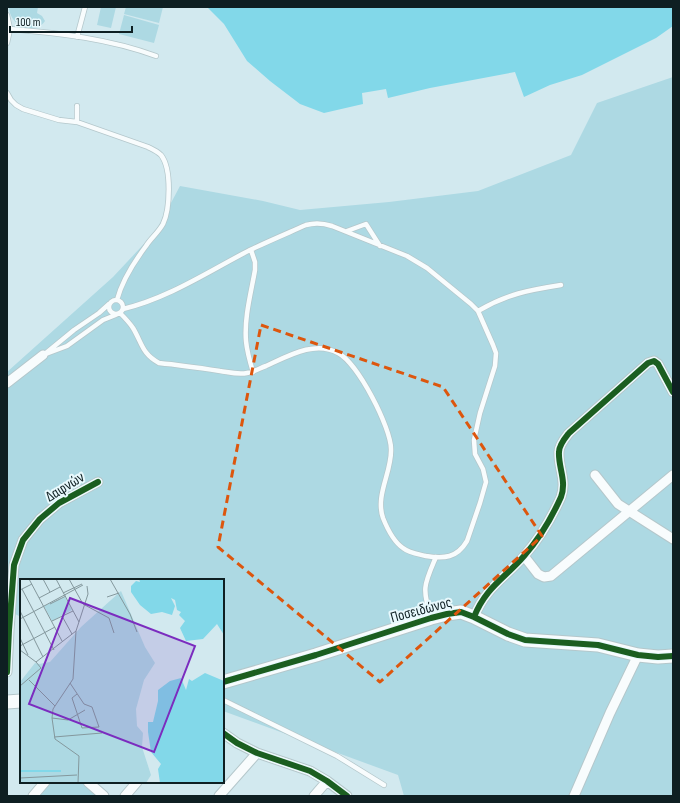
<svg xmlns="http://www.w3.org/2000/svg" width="680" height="803" viewBox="0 0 680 803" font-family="'Sofia Sans Condensed',sans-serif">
<rect width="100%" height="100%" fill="#d2e9ef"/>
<path fill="#add9e3" d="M9,7H38L37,13L42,16L45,21C33,38 9,24 9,7Z
M101,7H116L111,28L97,25Z
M126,7H163L159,23L124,14Z
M124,15L159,25L154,43L119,34Z
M673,77V796H404L398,775L223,711V580H21V617L7,610V372L113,277L156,231L180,186L263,201L300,210L389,202L478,191L571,155L597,103Z
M45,782H84L101,796H33Z"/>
<path fill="#82d8e9" d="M207,7H673V26L656,38L582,75L550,85L524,97L515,72L430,88L388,98L386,89L362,93L363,104L324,113L300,104L270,81L247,61L224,24Z"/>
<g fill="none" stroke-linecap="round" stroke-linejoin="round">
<g stroke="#b4c7cb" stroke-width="6">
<path id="lane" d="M7,15L10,29L7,43
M10,29C59,33 110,39 156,56
M77,37L85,7
M7,93L11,100L16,105L23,109L59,120L77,122L148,147C152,149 157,151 161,155C172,169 170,209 163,224C158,233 151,238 146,246C134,262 122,281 117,300
M77,106V122
M347,231L366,224L380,246
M251,250L255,262V270C251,293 244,318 246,341C247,352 250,362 253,372
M109 307a7 7 0 1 1 14 0a7 7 0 1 1-14 0Z
M478,311C507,294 529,290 561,285
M120,313C125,318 129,322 133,328C142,343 142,354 159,363C179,365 200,368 220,371C228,372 238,375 247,373C254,372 260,368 266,366C288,356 315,340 338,353C358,363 391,428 391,449C392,472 375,495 383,518C387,528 394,542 403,548C409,553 418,554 426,556C444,559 457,558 467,541L480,503L486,482L483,469L475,454L474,440L480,413L495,366L496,353L493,345L478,311L471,304L427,268L407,256L332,226C323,223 316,222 306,225C288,233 269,241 250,250C209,271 169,298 123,309
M46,353L74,330L99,313L109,304
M43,355L67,346L103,320L118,314
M431,616C421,588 425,583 436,557
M223,700L337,756L384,785"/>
</g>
<g stroke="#b4c7cb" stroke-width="11">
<path id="street" d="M7,383L43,355
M595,475L618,504L673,539
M524,556L538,574L544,577L551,576L673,475
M474,617C486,587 505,578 524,556C539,539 552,517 561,497C567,481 558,467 559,452C559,445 565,438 569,433L648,363L654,361L658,364L673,392
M7,672L9,630L14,565L23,540L40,519L59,503L98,482
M223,733L237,743L257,753L310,771L327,781L347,796
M88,782L104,796
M33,796L45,782
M125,796L137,782
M219,796L257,753
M314,796L327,781
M574,796L610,713L638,655"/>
</g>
<g stroke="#b4c7cb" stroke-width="15">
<path id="secondary" d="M223,682L316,655L431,618L447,614L461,612L474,617L508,634L525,640L598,645L638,655L658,657L673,656
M7,702L21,701"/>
</g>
<use href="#lane" stroke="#f8fcfd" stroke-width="4.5"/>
<use href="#street" stroke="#f8fcfd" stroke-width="9"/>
<use href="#secondary" stroke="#f8fcfd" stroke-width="13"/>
<g stroke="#e8f9fd" stroke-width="8">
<path id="cycleway" d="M474,617C486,587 505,578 524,556C539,539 552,517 561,497C567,481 558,467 559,452C559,445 565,438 569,433L648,363L654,361L658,364L673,392
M7,672L9,630L14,565L23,540L40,519L59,503L98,482
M223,682L316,655L431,618L447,614L461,612L474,617L508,634L525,640L598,645L638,655L658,657L673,656
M223,733L237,743L257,753L310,771L327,781L347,796"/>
</g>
<use href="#cycleway" stroke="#1b5e20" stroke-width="6"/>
</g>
<path fill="none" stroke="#dd560d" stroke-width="3" stroke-dasharray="8 5" stroke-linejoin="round" d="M261,325L443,387L542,536L380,682L218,547Z"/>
<g text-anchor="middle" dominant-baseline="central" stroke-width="4" stroke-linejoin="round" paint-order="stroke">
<g font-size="15" fill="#0e1f22" stroke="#e8f9fd">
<text transform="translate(65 487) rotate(-32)">Δαφνών</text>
<text transform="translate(421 610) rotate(-15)">Ποσειδώνος</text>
</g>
</g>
<g transform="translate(20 579)">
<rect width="204" height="204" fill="#d2e9ef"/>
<path d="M101,12L125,68L135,84L124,101L116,130L117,147L123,154L122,168L131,196L126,204H0V103L15,84L19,85L30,83L61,48ZM45,18L52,31L32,42L24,27Z" fill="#add9e3"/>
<path d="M119,0H204V56L197,45L183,60L166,62L160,49L165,42L159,36L161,33L157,31L155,21L151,19L155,27L152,36L142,33L131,35L120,26L111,13V7L116,2L120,3ZM185,94L204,102V204H140L138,190L141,185L131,173L128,153V143H133L138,122V111L150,102L161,99L166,111L169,100L172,102Z" fill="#82d8e9"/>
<path fill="none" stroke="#82d8e9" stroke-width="2" d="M0,192H41"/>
<path fill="none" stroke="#84989d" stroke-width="1" d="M9,0L42,62M23,0L30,13M36,0L59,43M49,0L63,25L89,39L94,54M90,0L110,35L117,53M2,10L34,71M0,11L12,5M43,14L62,5M87,18L99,14M19,19L40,8M30,25L46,17M0,32L23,78M42,37L52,55M0,40L63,6M32,42L53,32M0,59L8,76M0,67L35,48M0,71L16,83L56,52M9,101L35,127M50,104L64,125L72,128L79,148L62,149L52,119L57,115M0,107L21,89L16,83M32,139L48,141L65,131M34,158L82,154M0,199L57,196M58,204L59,177L35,160L32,139L33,130L53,100L56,52L68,15L67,7"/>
<path fill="#7b2cbf" fill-opacity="0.15" stroke="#7b2cbf" stroke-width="2" d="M50,19L175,67L134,173L9,125Z"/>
<rect width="204" height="204" fill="none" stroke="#0e1f22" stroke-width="2"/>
</g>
<rect width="680" height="803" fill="none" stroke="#0e1f22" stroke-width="16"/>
<path d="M10 26v6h122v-6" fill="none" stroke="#0e1f22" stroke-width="2"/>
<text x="16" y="26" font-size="12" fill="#0e1f22" stroke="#e8f9fd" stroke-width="3" paint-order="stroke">100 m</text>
</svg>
